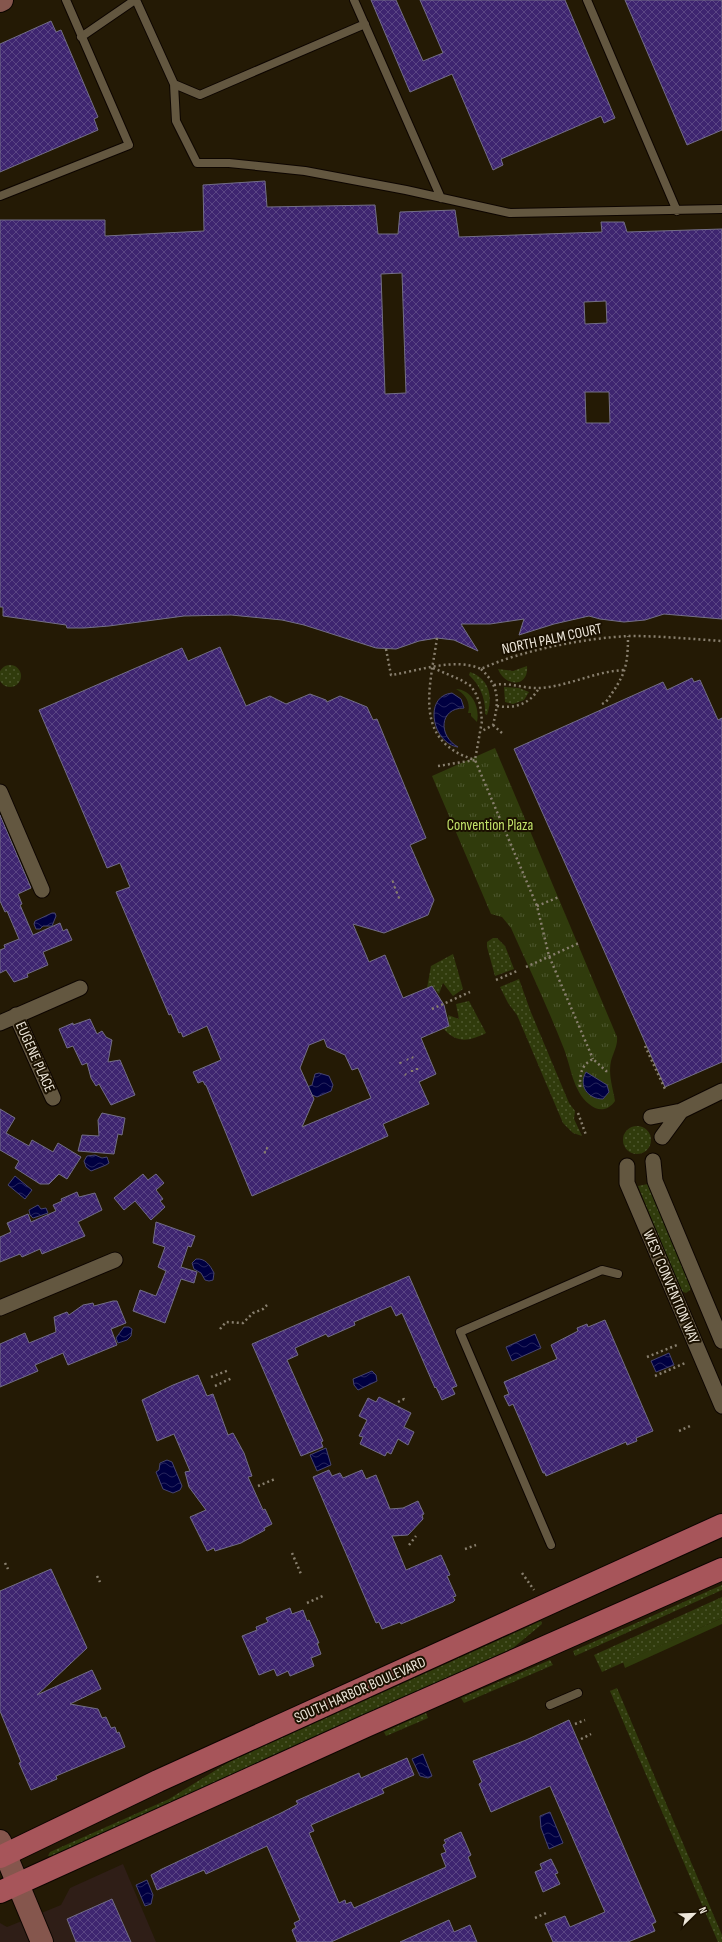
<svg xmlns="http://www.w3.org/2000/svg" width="722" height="1942" viewBox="0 0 722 1942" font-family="'Sofia Sans Condensed',sans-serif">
<defs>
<pattern id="park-tufts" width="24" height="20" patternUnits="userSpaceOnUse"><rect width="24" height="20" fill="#303b0c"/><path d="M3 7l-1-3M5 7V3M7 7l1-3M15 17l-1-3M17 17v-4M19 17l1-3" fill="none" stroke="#4e572f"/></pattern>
<pattern id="garden-dots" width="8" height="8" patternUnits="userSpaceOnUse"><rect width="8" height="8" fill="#303b0c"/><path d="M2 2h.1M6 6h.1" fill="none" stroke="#4e572f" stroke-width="1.8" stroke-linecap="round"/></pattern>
<pattern id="water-waves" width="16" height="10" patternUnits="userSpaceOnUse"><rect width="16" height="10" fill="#000041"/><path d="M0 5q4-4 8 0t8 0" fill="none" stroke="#26255c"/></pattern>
<pattern id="building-cross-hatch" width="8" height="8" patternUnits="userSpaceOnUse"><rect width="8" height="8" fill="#3e2570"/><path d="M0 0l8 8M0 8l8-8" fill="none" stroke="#5a4584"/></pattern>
</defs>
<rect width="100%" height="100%" fill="#241a05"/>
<path fill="#2f1e17" d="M123,1864L156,1942H0V1923L7,1927L61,1905L70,1888Z"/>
<path fill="#303b0c" d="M456,689C473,690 480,708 477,722L471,716V713H468C471,702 465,694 456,689Z
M722,1618V1624L625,1668L623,1662Z"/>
<path fill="url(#park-tufts)" d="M495,748L617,1037C618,1045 613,1053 611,1061C608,1075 613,1088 615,1101C608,1111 598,1112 589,1104C573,1091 571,1067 564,1049C548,1008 529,968 511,928L502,917L491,914L432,776Z"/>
<path fill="url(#garden-dots)" d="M-1 676a11 11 0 1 1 22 0a11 11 0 1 1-22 0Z
M527,666C529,688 505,687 498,669L513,671Z
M470,672C490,679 493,697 487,715L485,714C486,699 480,685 469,675Z
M504,687L519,688L529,692L524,700L513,704L505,702Z
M493,938H497L505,946L514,969L495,976L487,947V942Z
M453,954L463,989L453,996L443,983L439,994L432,986L427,988L431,966Z
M519,979L530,1010L569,1103L575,1111L574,1119L582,1136L573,1133L563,1123L517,1015L508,1003L500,987Z
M469,1001L486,1033C470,1041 457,1044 444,1029L449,1026L448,1015L459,1019L456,1004Z
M623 1140a14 14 0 1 1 28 0a14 14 0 1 1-28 0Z
M648,1184L691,1285L690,1290L686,1293L681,1291L638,1186Z
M722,1585V1590L575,1656L573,1651Z
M722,1597V1618L602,1672L594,1655Z
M541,1621L542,1624L513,1648L52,1856H48L50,1852L169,1799L229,1762Z
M550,1660L553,1665L464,1703L461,1698Z
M617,1688L722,1935V1942H718L610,1691Z
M426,1713L428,1718L386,1736L384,1732Z"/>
<path fill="url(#water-waves)" stroke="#47456f" d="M452,693L461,699L464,708C439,708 438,736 458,747C432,743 423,696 452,693Z
M52,913H55L56,916L52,926H43L40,929H36L34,924L35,921Z
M586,1072L607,1085L609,1092L603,1099C588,1099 578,1086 586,1072Z
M319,1073L329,1076L333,1085L331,1091L317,1097L300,1090L312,1085L315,1074Z
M95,1155L102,1158L107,1157L109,1163L106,1165L91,1171L86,1167L84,1161L87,1156Z
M15,1176L32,1190L25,1199L8,1185Z
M38,1205L41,1209L46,1208L48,1213L33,1218L30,1215L29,1210Z
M196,1259C205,1258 210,1265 214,1273L213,1280L209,1281L205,1280L201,1273L194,1269L192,1263Z
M124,1327H129L132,1329L131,1336L127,1340L118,1343L116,1338Z
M535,1334L541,1348L512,1361L506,1347Z
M669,1353L674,1365L656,1372L651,1361Z
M372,1371L376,1375L377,1381L358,1390L354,1385L353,1379Z
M326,1448L331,1465L317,1471L310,1455Z
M167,1460L172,1462L182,1486L180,1490L173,1493L163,1489L156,1472L159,1470L160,1463Z
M423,1754L432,1776L428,1778L420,1776L412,1759Z
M550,1812L563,1843L549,1849L541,1828L540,1816Z
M147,1880L153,1895L151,1904L145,1906L136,1885Z"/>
<path fill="url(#building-cross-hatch)" stroke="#736e87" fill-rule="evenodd" d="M371,0H396L423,61L443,53L420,0H565L615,118L604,123L601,116L501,159L503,165L493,170L452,74L410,92Z
M625,0H722V130L687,145Z
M51,21L56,32L61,30L98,117L94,119L98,130L0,172V44Z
M265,181L267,207L375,205L378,234H398L400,212L455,210L459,237L602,232L601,222H624L627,232L722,229V619L664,614L645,620L624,622L600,619L589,616L554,624L519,635L524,619L490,624H461L478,651L454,640L437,638L419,641L396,649L376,648L304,625L282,620L231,615L184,616L109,626L84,628H67L66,625L3,616V607H0V220H105V236L204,231L203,185ZM402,273L406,393L385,394L381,274ZM606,301L607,323L585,324L584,302ZM585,392H609L610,423H586Z
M220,647L246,706L270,696L286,704L310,694L326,700L327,702L340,696L367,707L373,720L377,719L426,838L410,845L434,900L428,915L384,933L353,924L369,962L385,955L403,998L432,986L444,1005L449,1026L421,1038L436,1074L419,1082L429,1104L383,1124L388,1136L252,1196L206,1085H205L203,1081L198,1083L193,1072L221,1060L207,1026L183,1037L181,1032L179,1033L171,1014L169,1015L116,892L130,887L120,863L107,868L39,710L182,648L188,661ZM324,1039L327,1047L345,1055L352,1070L358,1068L371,1098L302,1127L314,1099L300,1068L309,1045Z
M692,678L694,682L700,680L718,720L722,718V1062L665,1087L514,749L663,682L667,690Z
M0,815L31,888L18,894L22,904L20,905L33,935L60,923L63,931L67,929L72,940L43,952L48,965L27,974L28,977L14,982L6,970L0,973V950L5,948L4,945L19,939L7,911L5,912L0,901Z
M90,1019L97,1034L102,1031L106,1037L112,1040L108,1062L120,1060L135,1095L111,1105L99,1084L96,1086L91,1078L87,1063L82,1065L73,1046L67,1048L59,1029L73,1023V1025Z
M0,1109L15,1118L6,1133L29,1146L32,1140L53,1152L58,1143L81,1157L67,1179L59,1174L49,1184H40L15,1168L19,1161L0,1150Z
M102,1113L125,1118L122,1135L118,1134L114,1154L78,1151L82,1135L99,1136L98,1120Z
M143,1174L148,1180L156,1174L164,1183L156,1190L163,1199L160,1201L165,1207L151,1220L135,1201L124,1210L114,1198Z
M77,1192L79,1197L95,1193L102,1210L78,1222L85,1236L42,1254L40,1249L22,1257L20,1254L0,1262V1237L11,1232L7,1223L28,1214L31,1222L56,1211L53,1205L62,1201L61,1199Z
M156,1222L195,1236L191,1247L188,1246L181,1267L197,1272L194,1283L181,1279L165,1323L133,1311L140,1290L156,1296L166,1271L158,1267L165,1247L153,1243Z
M409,1276L457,1386L452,1388L455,1394L442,1400L436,1387L435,1388L402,1313L396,1316L391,1306L354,1322L355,1325L328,1337L326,1334L295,1348L298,1355L287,1360L323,1441L321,1442L323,1447L301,1456L252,1344Z
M113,1301H117L126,1323L111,1329L117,1345L68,1365L63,1353L35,1365L38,1371L0,1387V1344L25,1333L29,1343L56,1332L54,1317L67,1312L69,1315L83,1305L93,1303L94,1306Z
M605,1320L653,1431L636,1438L637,1441L627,1445L626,1442L546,1476L545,1473H543L513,1404L509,1406L504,1396L509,1394L504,1382L557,1359L551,1345L578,1331L577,1328L587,1324L588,1327Z
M198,1375L207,1396L213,1394L228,1435L233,1433L244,1453L252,1476L248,1477L263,1510L265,1509L272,1524L264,1528L265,1530L241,1543L215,1551L214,1548L207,1551L190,1517L206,1510L189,1487L185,1472L190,1471L174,1434L157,1441L142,1400L173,1385Z
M379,1397L411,1413L404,1427L414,1432L408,1445L398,1439L391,1454L387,1452L385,1456L360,1444L363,1437L359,1436L367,1420L359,1416L368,1398L376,1402Z
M329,1470L332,1476L340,1473L343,1478L362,1470L366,1479L376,1475L390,1509L403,1508L418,1501L424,1514L422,1515L423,1519L408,1535L392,1536L406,1570L441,1555L450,1575L447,1576L456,1596L453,1597L455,1600L453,1602L401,1624L400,1622L382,1629L379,1622L376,1623L313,1477Z
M51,1569L87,1648L37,1695L92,1670L101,1689L70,1704L98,1709L102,1718L106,1717L111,1728L115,1727L117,1733L119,1732L125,1747L56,1776L57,1779L31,1790L19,1763L21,1762L0,1711V1591Z
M290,1608L292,1614L303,1610L307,1621L309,1620L319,1643H317L321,1654L311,1658L314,1666L290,1676L288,1671L277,1676L274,1669L259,1675L242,1636L257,1630L256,1627L268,1622L266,1618Z
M569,1720L656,1922L652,1924L655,1931L628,1942H553L545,1924L565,1916L570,1927L605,1912L550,1786L491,1812L479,1784L482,1782L473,1761L526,1740Z
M407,1758L414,1775L382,1789L384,1793L311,1825L314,1831L309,1833L339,1903L345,1900L346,1904L351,1902L354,1908L446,1867L441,1854L446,1852L443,1845L446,1843L444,1840L461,1832L471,1855L468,1857L476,1877L331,1942H297L292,1930L296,1927L294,1923L300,1920L267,1846L206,1874L204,1870L157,1890L151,1875L162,1869L281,1813L298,1804L296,1801L359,1773L361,1778Z
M551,1859L558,1873L555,1874L560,1884L543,1892L535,1872L542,1869L540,1864Z
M112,1899L131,1942H76L67,1919Z
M449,1920L454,1932L470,1925L477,1942H400Z"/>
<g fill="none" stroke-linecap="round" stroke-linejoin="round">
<g stroke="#0d0500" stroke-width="10">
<path id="service" d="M136,0L174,84L200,95L365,24
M354,0L441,198
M587,0L677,211
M81,37L135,0
M174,84L176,121L197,163H229L305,171L406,190L510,213L722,209
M0,196L129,145L66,0
M551,1545L460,1332L602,1270L618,1274
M550,1705L578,1693"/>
</g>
<g stroke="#0d0500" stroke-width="17">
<path id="minor" d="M0,792L42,890
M16,1015L53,1098
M0,1023L80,988
M651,1117L681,1111L722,1091
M662,1137L681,1111
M653,1161L655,1181L722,1341
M627,1166V1183L722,1406
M0,1308L115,1260"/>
</g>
<g stroke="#0d0500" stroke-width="24">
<path id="secondary" d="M0,1L2,0
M0,1841L42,1942"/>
</g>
<g stroke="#0d0500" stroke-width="24">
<path id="primary" d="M0,1857L158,1781L722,1525
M0,1892L366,1726L722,1569"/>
</g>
<path stroke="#887f6e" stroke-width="2.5" stroke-dasharray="2 3" stroke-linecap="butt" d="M437,638C430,688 412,741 475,760
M386,649L391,675C419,671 454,657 481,669C522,650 585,638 630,636C661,636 691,639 722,641
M433,668L461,680L471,686L476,694L480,704L482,721L475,760L537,906L549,956L593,1059
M481,669C500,687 499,701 493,725L482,731
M494,685C509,682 525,689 540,688C569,686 596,671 625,670
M602,704L606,702C624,676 628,669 628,636
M497,706C515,709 530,704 539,688
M493,725L502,733
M438,766L475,760
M392,882L395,881
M394,888L397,886
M396,893L399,891
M398,898L401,896
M537,906L559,897
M526,967L579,943
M496,980L517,971
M432,1009L470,992
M645,1046L665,1089
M412,1057L413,1058
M407,1059L408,1060
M400,1062L401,1064
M417,1068V1070
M412,1070V1072
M405,1074L406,1075
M580,1087C580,1074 581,1065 593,1059L606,1071H610
M578,1113L586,1135
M266,1148L269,1149
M264,1152L267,1153
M220,1329L226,1322L243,1323L253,1313L263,1309L267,1305
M647,1357L677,1345
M655,1376L685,1363
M211,1377L229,1370
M215,1386L232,1378
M398,1402L404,1399L406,1401
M679,1431L690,1426
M258,1486L275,1479
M409,1545L416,1536
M465,1549L476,1545
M292,1553L301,1574
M5,1563L8,1569
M522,1573L534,1590
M97,1576L100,1582
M307,1603L325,1595
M575,1724L585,1720
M581,1739L591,1734
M535,1918L546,1913"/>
<use href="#service" stroke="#635740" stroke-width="8"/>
<use href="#minor" stroke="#635740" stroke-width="15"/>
<use href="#secondary" stroke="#85564d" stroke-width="22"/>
<use href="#primary" stroke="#a7555a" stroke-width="22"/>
</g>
<g text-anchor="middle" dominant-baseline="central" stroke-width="4" stroke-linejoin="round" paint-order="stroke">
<g font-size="15" fill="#eee7da" stroke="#1b1100">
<text transform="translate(552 639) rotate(-12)">NORTH PALM COURT</text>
<text transform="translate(35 1057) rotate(66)">EUGENE PLACE</text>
<text transform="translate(671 1287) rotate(67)">WEST CONVENTION WAY</text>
<text transform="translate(360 1690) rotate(-24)">SOUTH HARBOR BOULEVARD</text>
</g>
<g font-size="15" fill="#c3e46a" stroke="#1b1100">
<text x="490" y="825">Convention Plaza</text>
</g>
</g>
<g transform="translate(694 1914) rotate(67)" stroke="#1b1100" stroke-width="3" paint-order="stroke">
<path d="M0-3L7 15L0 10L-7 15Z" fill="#eee7da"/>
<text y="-6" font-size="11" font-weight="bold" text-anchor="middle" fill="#eee7da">N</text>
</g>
</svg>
